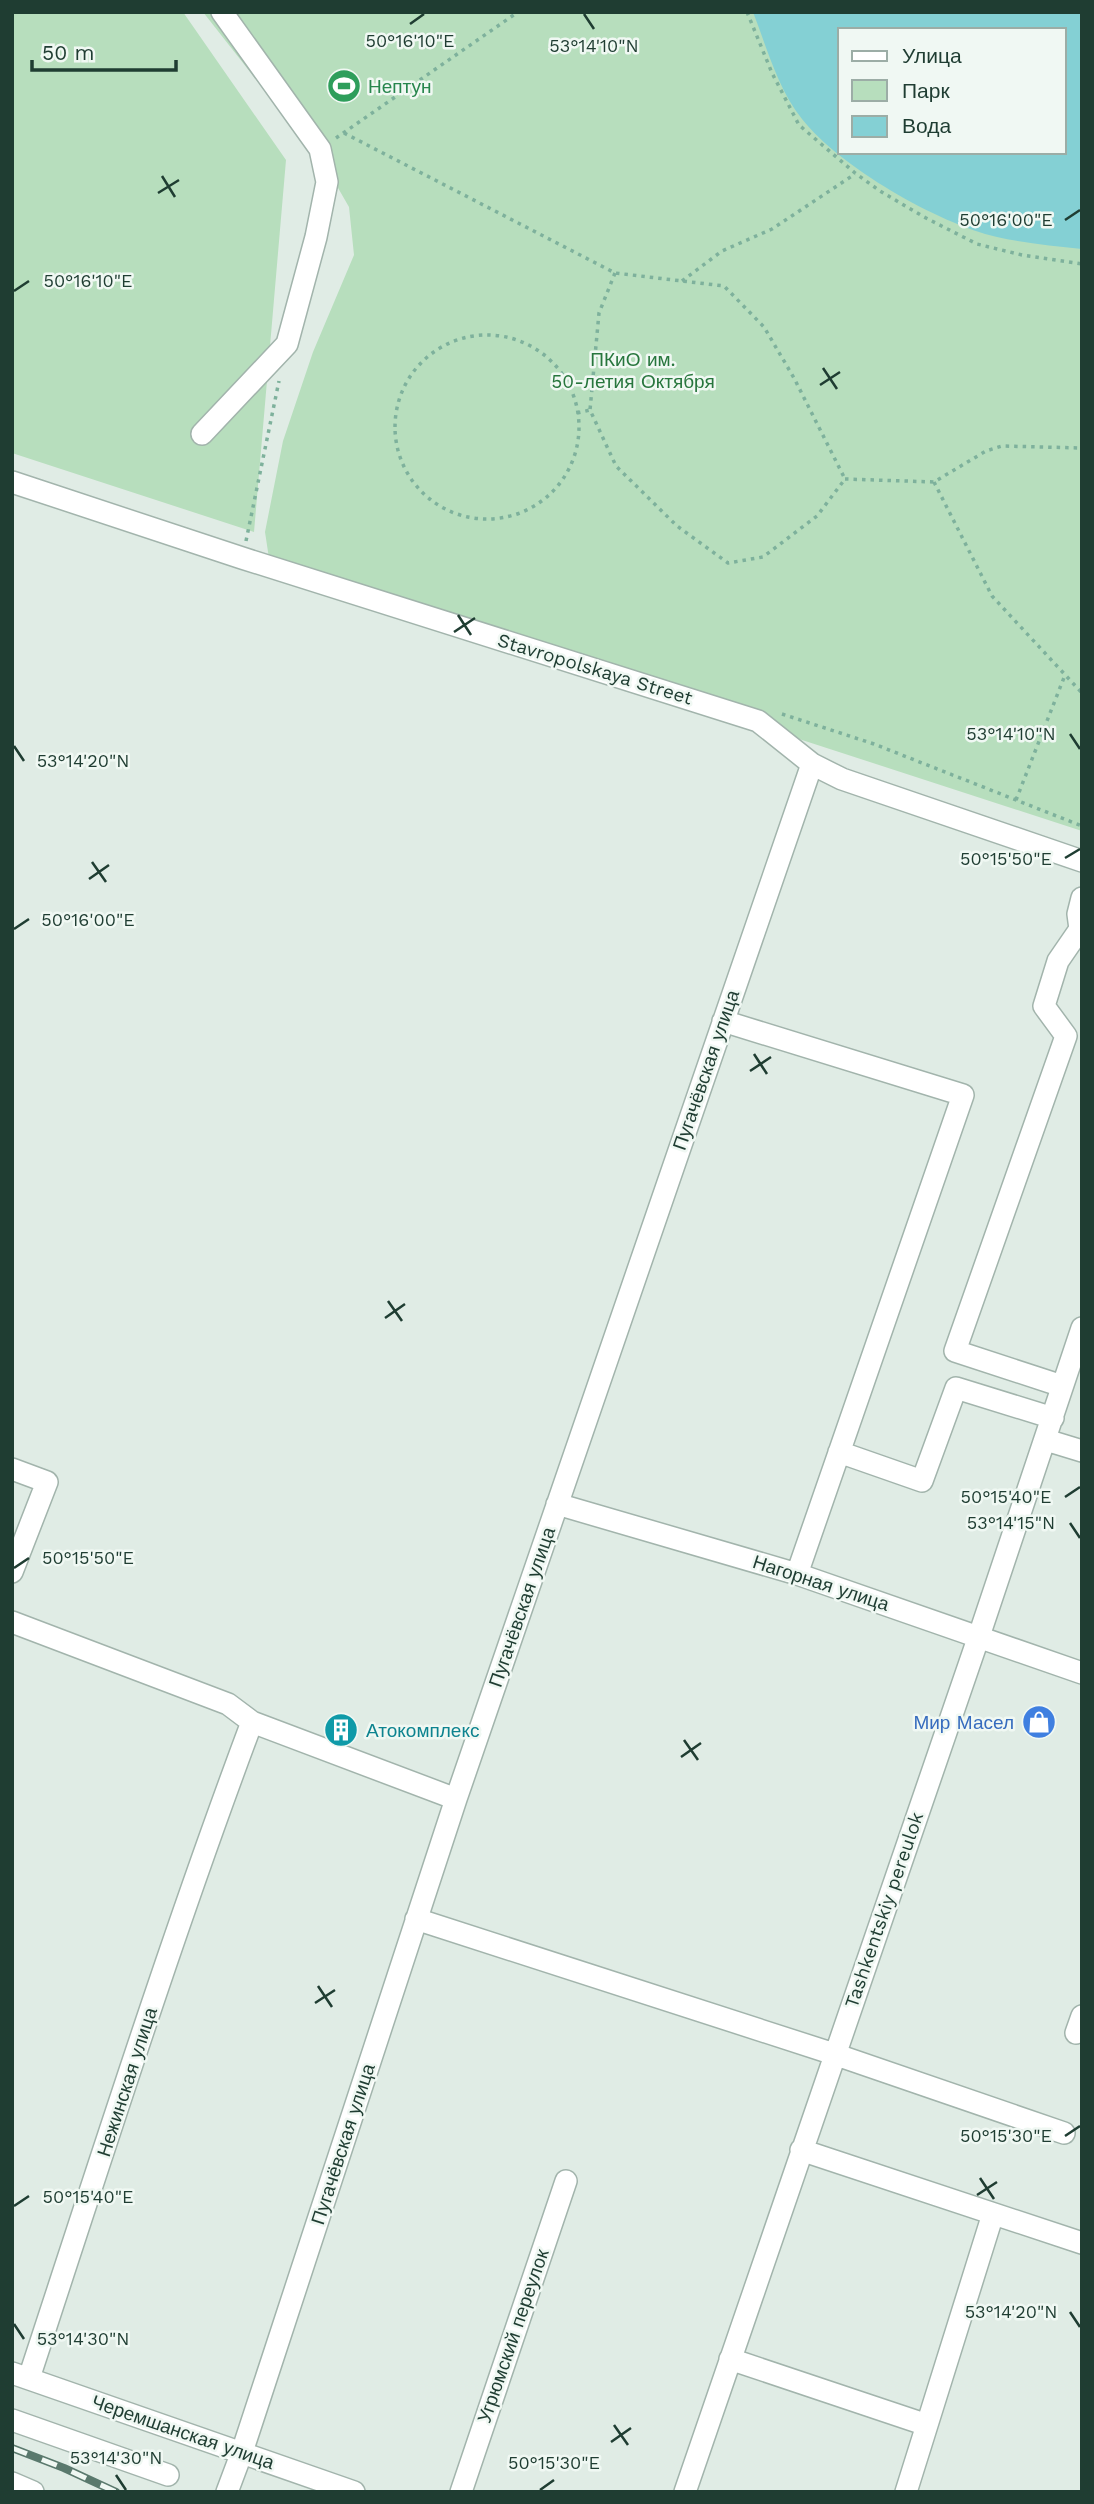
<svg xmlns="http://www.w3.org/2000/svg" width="1094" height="2504" viewBox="0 0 1094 2504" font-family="'Work Sans',sans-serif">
<rect width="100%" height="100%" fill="#e0ece5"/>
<path fill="#b7debd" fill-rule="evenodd" d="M12,12H183L286,160L254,532L12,453Z
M203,12H1082V831L550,658L272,578L265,532L283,441L313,352L354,255L349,207L330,174ZM840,30H1064V152H840Z"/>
<path fill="#84d0d4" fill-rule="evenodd" d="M753,12H1082V249C1054,246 1024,243 997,237C937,223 840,167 802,119C778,89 767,48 753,12ZM840,30H1064V152H840Z"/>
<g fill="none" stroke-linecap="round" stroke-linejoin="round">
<g stroke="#a2b4ac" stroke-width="24">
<path id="minor" d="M202,434L287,344L316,237L327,182L320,149L222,12
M12,482L242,558L758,721L812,764L842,779L1082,861
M723,1021L963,1095L797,1574
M1062,1386L955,1351L1066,1036L1044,1006L1058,961L1080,929L1078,914L1082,898
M1046,1440L1082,1451
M839,1452L922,1481L956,1388L1053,1418
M12,1469L47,1482L12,1572
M557,1504L797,1574L1082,1673
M12,1622L228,1704L252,1722L456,1799
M416,1919L834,2054L1064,2133
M1076,2033L1082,2016
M801,2150L1082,2243
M730,2359L927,2425L906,2492
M12,2373L354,2492
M29,2378C101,2159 171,1938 252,1722
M12,2420L168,2475
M927,2425L993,2214
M12,2483L33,2492
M227,2492L242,2452L456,1799L812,764
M461,2492L566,2181
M685,2492L979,1636L1082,1328"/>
</g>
<path stroke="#7eb19c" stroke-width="3.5" stroke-dasharray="3.5 5" stroke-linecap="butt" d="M747,12L772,73L799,125L855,173L880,191L924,217L977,244L1022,255L1082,264
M344,133L615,273L724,286L764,327L794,378L845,479
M336,138L518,12
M615,273L599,313L590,410L616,466L677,526L728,563L763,557L817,516L845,479
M682,281L722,251L772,229L855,174
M395 427a92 92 0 1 1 184 0a92 92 0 1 1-184 0Z
M577,413L590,410
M845,479L934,482L986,451L1002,446L1082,448
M934,482L992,596L1082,693
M246,541L279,381
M782,714L874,744L1082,826
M1016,800L1065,675"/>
<use href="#minor" stroke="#fff" stroke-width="21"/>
<g stroke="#5a796d" stroke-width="8">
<path id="rail" d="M12,2448L64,2468L116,2492"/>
</g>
<use href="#rail" stroke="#f0f8f3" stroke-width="5" stroke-dasharray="16" stroke-linecap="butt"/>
</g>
<path fill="none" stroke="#1f3d32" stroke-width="2.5" d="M584,14L594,29M410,24L424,14M162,176L175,197M158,193L179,180M1065,220L1080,210M14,291L29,281M823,368L837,389M820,385L840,372M458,615L471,635M454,632L475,618M1070,734L1080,749M14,746L24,761M1065,858L1080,849M92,862L106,882M89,879L109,865M14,929L29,919M754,1054L767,1074M750,1071L771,1057M388,1301L402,1321M385,1318L405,1304M1065,1497L1080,1487M1070,1523L1080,1538M14,1568L29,1558M684,1740L698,1760M681,1757L701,1743M318,1986L332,2007M315,2003L335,1990M1065,2136L1080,2126M980,2178L994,2199M977,2195L997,2182M14,2206L29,2196M1070,2312L1080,2327M14,2324L24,2339M614,2425L628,2445M611,2442L631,2428M116,2475L126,2490M540,2490L554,2480"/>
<defs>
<g id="stadium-disc" transform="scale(1.75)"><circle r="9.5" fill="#2e9e5b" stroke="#f0f8f3"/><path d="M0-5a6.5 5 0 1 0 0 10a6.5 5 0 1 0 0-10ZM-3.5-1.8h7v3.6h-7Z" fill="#fff"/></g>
<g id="shop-disc" transform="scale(1.75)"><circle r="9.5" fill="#3f7fe0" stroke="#f0f8f3"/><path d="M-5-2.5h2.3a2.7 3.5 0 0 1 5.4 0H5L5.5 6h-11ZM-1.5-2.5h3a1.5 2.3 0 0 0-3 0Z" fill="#fff"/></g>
<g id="building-disc" transform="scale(1.75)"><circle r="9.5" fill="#0f9aa8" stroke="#f0f8f3"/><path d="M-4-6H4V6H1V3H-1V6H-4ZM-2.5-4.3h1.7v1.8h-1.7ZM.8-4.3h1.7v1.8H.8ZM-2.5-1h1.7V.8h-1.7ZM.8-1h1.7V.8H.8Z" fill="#fff"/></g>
</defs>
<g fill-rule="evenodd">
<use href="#stadium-disc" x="344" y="86"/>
<use href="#shop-disc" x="1039" y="1722"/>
<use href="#building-disc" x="341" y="1730"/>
</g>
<g text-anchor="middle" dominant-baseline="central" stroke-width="5" stroke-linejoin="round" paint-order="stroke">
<g font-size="19" fill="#27864d" stroke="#f0f8f3" text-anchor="start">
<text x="368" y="86">Нептун</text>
</g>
<g font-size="19" fill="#27763d" stroke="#f0f8f3">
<text x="633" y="359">ПКиО им.<tspan x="633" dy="22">50-летия Октября</tspan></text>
</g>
<g font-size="19" fill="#1f3d32" stroke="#f0f8f3">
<text transform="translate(595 669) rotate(17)">Stavropolskaya Street</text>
<text transform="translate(706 1070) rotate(-71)">Пугачёвская улица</text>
<text transform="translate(821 1583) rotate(18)">Нагорная улица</text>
<text transform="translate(522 1607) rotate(-71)">Пугачёвская улица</text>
<text transform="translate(884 1910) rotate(-71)">Tashkentskiy pereulok</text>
<text transform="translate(127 2082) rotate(-72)">Нежинская улица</text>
<text transform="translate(343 2144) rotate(-72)">Пугачёвская улица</text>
<text transform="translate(513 2336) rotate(-71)">Угрюмский переулок</text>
<text transform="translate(183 2432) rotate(19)">Черемшанская улица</text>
</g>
<g font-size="19" fill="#366cbe" stroke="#f0f8f3" text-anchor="end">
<text x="1014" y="1722">Мир Масел</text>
</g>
<g font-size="19" fill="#0d838f" stroke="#f0f8f3" text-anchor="start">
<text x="366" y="1730">Атокомплекс</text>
</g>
</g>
<g font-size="18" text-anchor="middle" fill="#1f3d32" stroke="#f0f8f3" stroke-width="5" stroke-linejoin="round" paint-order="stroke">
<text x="410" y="47">50°16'10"E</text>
<text x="594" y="52">53°14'10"N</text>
<text x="1006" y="226">50°16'00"E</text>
<text x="88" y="287">50°16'10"E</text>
<text x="1011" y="740">53°14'10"N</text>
<text x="83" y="767">53°14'20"N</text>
<text x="1006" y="865">50°15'50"E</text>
<text x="88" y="926">50°16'00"E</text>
<text x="1006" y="1503">50°15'40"E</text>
<text x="1011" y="1529">53°14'15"N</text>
<text x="88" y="1564">50°15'50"E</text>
<text x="1006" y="2142">50°15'30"E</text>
<text x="88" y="2203">50°15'40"E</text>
<text x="1011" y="2318">53°14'20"N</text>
<text x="83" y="2345">53°14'30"N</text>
<text x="116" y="2464">53°14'30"N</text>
<text x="554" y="2469">50°15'30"E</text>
</g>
<rect width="1094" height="2504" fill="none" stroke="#1f3d32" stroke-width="28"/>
<rect x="838" y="28" width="228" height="126" fill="#f0f8f3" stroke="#9cada6" stroke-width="2"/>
<rect x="852" y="51" width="35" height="10" fill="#ffffff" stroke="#9cada6" stroke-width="2"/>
<text x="902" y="63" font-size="21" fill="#1f3d32">Улица</text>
<rect x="852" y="80" width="35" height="21" fill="#b7debd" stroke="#9cada6" stroke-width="2"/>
<text x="902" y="98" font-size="21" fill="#1f3d32">Парк</text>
<rect x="852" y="116" width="35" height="21" fill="#84d0d4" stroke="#9cada6" stroke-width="2"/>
<text x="902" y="133" font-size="21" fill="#1f3d32">Вода</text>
<path d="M32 60v10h144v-10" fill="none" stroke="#1f3d32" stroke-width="3.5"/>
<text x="42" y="60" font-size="21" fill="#1f3d32" stroke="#f0f8f3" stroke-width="5" paint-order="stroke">50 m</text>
</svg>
